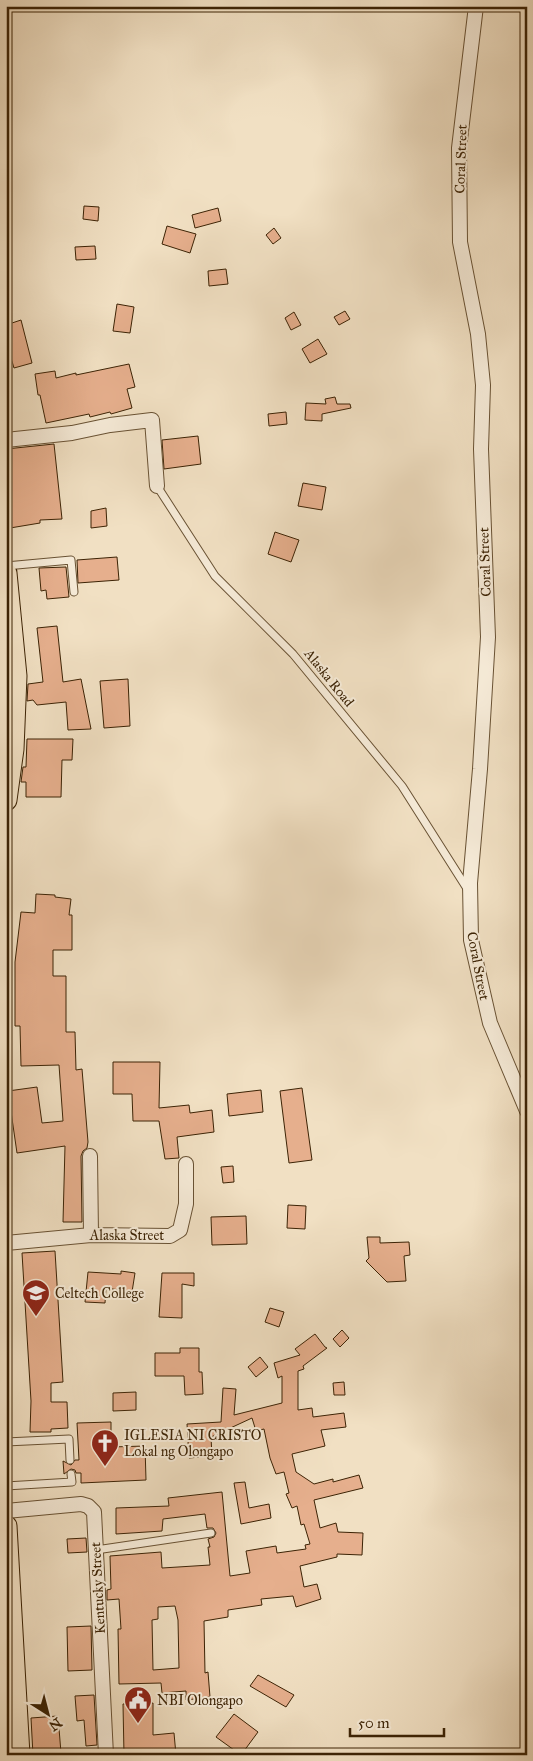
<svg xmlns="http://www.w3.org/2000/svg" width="533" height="1761" viewBox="0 0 533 1761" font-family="'IM FELL Great Primer',serif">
<rect width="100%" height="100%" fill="#f1e0c3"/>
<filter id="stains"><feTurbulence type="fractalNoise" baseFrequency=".004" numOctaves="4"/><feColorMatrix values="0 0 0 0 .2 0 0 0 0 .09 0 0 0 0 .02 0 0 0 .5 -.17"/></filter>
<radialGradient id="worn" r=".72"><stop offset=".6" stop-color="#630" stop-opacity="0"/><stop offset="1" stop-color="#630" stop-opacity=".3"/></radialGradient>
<path fill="#e6af8d" stroke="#3c2305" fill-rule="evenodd" d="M84,206L99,207L98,221L83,219Z
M218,208L221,221L195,228L192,215Z
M167,226L196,234L190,253L162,244Z
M274,228L281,238L273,244L266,235Z
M95,246L96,259L76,260L75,247Z
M226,269L228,284L209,286L208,271Z
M117,304L134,307L130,333L113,331Z
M345,311L350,319L339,325L334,317Z
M294,312L301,325L291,330L285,318Z
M21,320L32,363L14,368L11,358L6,360V325Z
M318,339L327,354L310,363L302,349Z
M129,364L135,387L127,389L132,408L111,414L110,412L90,417L89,414L46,423L40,395H38L35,374L55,371L56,378L76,373V375Z
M335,397L337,404H350L351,408L322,414V421L305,420L306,403L326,404L325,399Z
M286,412L287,424L269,426L268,414Z
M198,436L201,464L164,469L162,440Z
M54,444L62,519L40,520V523L10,528L6,500V449Z
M303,483L326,487L322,510L298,506Z
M106,508L107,526L91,528V511Z
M275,532L299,540L291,562L268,554Z
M117,557L119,580L78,583L77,560Z
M66,567L69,597L47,599L46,590L41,591L39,568Z
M57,626L63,682L81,679L91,729L68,730L66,702L37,705L33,700L27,701L28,684L43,682L37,628Z
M128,679L130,726L104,728L100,681Z
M27,739H73L72,760H62L61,797H26V782H21L23,767H26Z
M36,894L55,895V897L71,899L69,915H72V950H53V976H66V1032H75L76,1070L82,1069L88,1142L87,1148L83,1151L81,1156L82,1222H63L65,1146L17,1153L8,1091L37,1087L42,1123L63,1121L59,1065L21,1066L20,1026H15V962L21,912L35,913Z
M113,1062H160L159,1108L189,1105L190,1113L212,1110L214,1132L177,1137L179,1158L165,1159L159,1121H133L132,1094H113Z
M302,1088L312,1160L289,1163L280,1091Z
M261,1090L263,1112L229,1116L227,1094Z
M233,1166L234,1182L223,1183L221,1167Z
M288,1205L306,1206L305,1229L287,1228Z
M246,1216L247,1244L212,1245L211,1217Z
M367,1237H380V1243L409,1242L410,1255L404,1256L406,1281L387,1282L366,1261L369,1258Z
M55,1251L63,1382L51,1383V1402H67L68,1428L51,1429V1432H30L31,1401L22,1253Z
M121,1271L135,1273L132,1292L106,1288L105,1303L85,1302L88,1272L121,1274Z
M162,1273H194V1286L182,1284V1318L159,1317Z
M270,1308L284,1312L279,1327L265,1322Z
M342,1330L349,1338L340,1347L333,1339Z
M315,1334L325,1347L327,1348L303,1366L304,1369L298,1371V1410L312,1408L313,1417L344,1413L346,1427L321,1430L325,1446L292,1454L296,1472L314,1484L333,1479V1482L359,1475L363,1488L314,1500L320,1528L336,1523L338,1532L363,1533L362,1555L337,1554V1557L300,1566L304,1587L317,1584L321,1599L296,1607L293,1596L261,1599L262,1605L228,1610V1617L204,1621L205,1673L208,1672L210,1697L186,1700V1691L162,1693L161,1683L119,1684L118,1629H121L119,1599L107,1600V1590L111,1589L110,1556L161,1552L162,1568L210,1565L208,1547H210L208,1539L214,1537L216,1533L213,1528H207L205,1514L163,1519L162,1531L116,1534V1508L169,1506L168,1498L222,1492L230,1576L250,1573L246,1551L276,1546L277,1553L306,1549L305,1545L310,1544L304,1524L301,1525L297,1506L292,1508L286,1494L289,1493L284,1472L276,1474L270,1458L264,1429L256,1431L252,1418L211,1437L212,1456L189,1458L187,1424L221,1422L223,1388L236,1389L234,1415L282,1403V1376L278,1378L274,1363L300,1355L295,1349ZM175,1606L178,1620L179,1668L153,1670L152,1620L158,1619V1607Z
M180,1348H199V1372H202L203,1394L185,1395L184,1376H155V1353H180Z
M260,1357L268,1367L256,1377L248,1367Z
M344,1382L345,1395H334L333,1383Z
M136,1392V1410L113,1411V1393Z
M111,1422V1447L145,1446L146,1480L81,1483V1473H76L75,1470L71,1469L64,1474L63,1461L71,1465L75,1460H79L77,1423Z
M245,1482L249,1508L269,1504L271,1518L241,1524L234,1483Z
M86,1538L87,1552L68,1553L67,1539Z
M91,1626L92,1670L68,1671L67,1627Z
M258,1675L294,1695L286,1707L250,1686Z
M94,1695L97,1745L86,1746L84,1720L77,1721L75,1696Z
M153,1703V1735L174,1733L176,1755H124L123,1704Z
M234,1714L258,1732L241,1755L216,1737Z
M58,1716L61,1753L33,1755L31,1718Z"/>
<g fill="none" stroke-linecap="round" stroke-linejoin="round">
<g stroke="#695234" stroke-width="9">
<path id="service" d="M157,486L215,576L293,654L402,786L468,890
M6,566L71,560L74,592
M6,1442L69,1439L70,1460
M6,1486L72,1482L71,1474
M96,1550L211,1533"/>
</g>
<g stroke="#695234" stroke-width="16">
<path id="minor" d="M476,6L459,148L460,242L478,334L483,385L481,449L488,637L480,769L470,883L471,940L490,1023L527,1111
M6,440L72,433L110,425L152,420L157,486
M90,1156L91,1235
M6,1243L91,1235L170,1236L180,1230L186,1204V1164
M6,1511L81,1504L88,1506L94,1512L106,1755"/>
</g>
<g stroke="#3c2305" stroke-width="23">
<path id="primary" d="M6,573L16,676L13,749L6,800
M6,1526L19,1755"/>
</g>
<use href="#service" stroke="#f6ebd8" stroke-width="7"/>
<use href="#minor" stroke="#f6ebd8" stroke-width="14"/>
<use href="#primary" stroke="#f1e0c3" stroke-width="21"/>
</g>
<defs>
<g id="university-pin" transform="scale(1.4375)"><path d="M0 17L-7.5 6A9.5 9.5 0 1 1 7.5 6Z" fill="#8f2418" stroke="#f6ebd8"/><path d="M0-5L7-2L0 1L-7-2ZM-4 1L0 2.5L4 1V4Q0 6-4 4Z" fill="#fff"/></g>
<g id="church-pin" transform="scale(1.4375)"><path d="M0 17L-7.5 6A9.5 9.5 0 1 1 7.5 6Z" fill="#8f2418" stroke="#f6ebd8"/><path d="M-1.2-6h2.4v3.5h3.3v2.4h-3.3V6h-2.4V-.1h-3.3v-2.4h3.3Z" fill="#fff"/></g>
<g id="civic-pin" transform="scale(1.4375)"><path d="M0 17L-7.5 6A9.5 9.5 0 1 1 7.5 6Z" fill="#8f2418" stroke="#f6ebd8"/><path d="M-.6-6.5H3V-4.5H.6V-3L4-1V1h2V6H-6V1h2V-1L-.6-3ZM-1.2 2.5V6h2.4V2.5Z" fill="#fff"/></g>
</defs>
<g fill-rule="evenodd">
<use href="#university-pin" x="36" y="1293"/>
<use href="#church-pin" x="105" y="1443"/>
<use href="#civic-pin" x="138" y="1700"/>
</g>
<g text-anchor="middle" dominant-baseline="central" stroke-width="4" stroke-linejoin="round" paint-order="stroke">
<g font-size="14" fill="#3c2305" stroke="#f6ebd8">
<text transform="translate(461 159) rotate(-88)">Coral Street</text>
<text transform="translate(485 562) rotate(-92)">Coral Street</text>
<text transform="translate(329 678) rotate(51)">Alaska Road</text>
<text transform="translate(478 966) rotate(79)">Coral Street</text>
<text x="127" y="1235">Alaska Street</text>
<text transform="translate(98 1588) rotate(-93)">Kentucky Street</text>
</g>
<g font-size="14" fill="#3c2305" stroke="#f6ebd8" text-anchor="start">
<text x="55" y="1293">Celtech College</text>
<text x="124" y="1435">IGLESIA NI CRISTO<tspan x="124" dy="16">Lokal ng Olongapo</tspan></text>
<text x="157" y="1700">NBI Olongapo</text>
</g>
</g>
<rect width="533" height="1761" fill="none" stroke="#f1e0c3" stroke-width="25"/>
<rect x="8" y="8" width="518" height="1746" fill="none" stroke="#3c2305" stroke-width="2.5"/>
<rect x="12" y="12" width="508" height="1736" fill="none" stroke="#3c2305"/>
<g transform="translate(48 1714) rotate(144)" stroke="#f6ebd8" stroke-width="4" paint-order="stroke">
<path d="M0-4L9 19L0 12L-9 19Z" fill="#3c2305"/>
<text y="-8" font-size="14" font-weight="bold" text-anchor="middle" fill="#3c2305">N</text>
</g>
<path d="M350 1728v8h94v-8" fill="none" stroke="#3c2305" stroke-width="2.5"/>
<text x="358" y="1728" font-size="15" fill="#3c2305" stroke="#f6ebd8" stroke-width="4" paint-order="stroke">50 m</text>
<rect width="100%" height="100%" filter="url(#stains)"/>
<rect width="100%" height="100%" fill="url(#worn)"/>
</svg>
